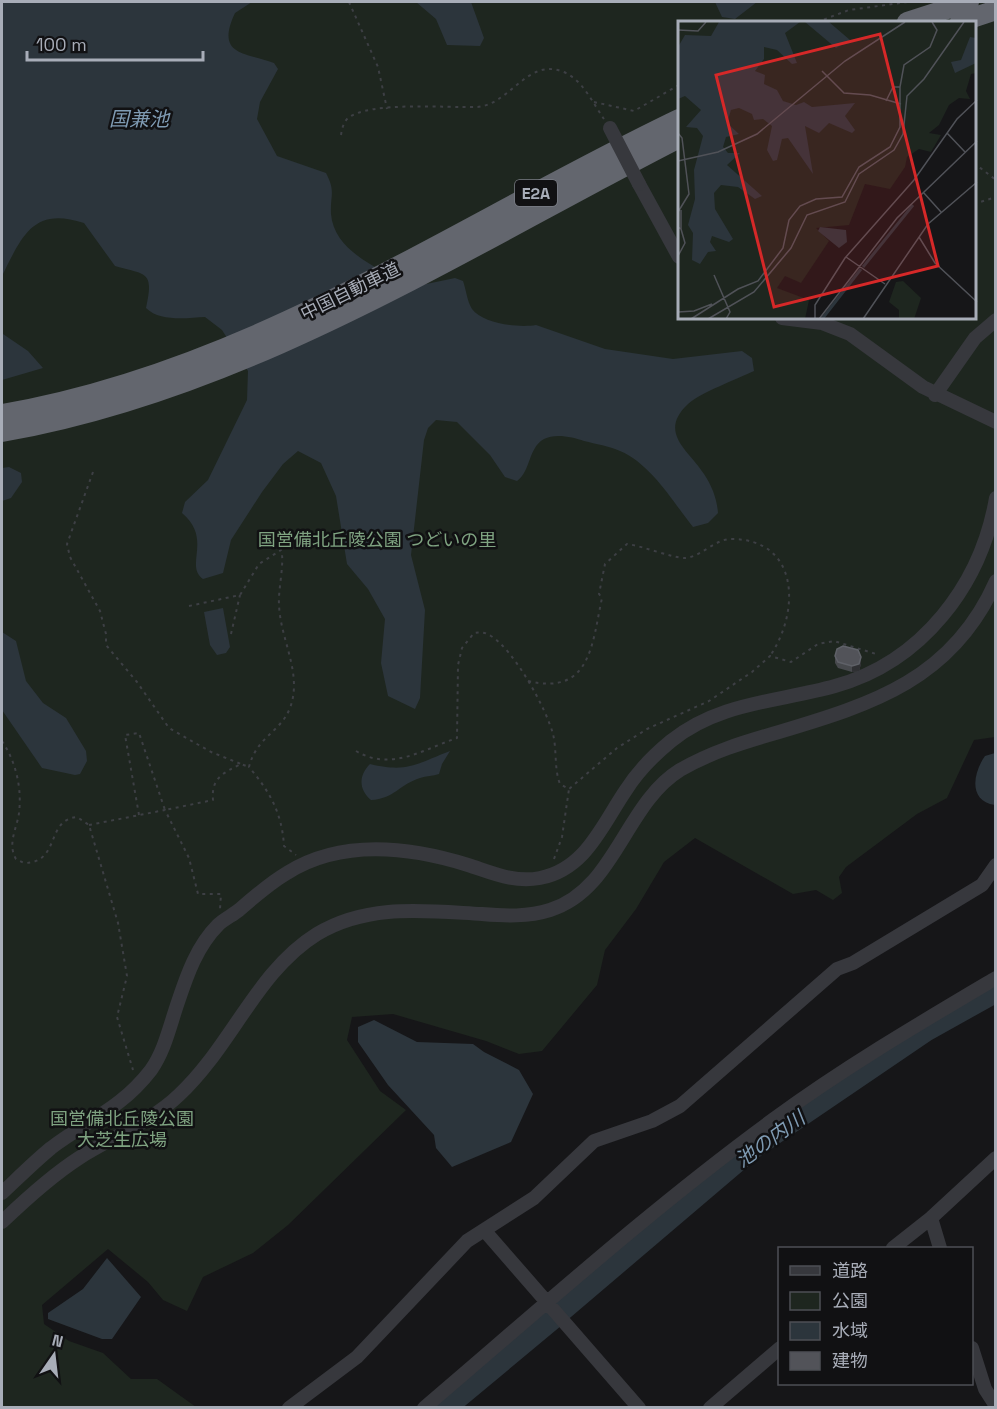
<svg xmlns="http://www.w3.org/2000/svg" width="997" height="1409" viewBox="0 0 997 1409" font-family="'Space Grotesk','Noto Sans JP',sans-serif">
<rect width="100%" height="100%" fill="#161618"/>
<path fill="#1e261f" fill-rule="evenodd" d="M2,2H995V737L974,740L947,798L917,814L846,867L839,877L842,893L833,900L816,890L793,894L695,838L664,862L636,909L605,950L597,985L542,1051L519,1054L486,1041L393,1014L352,1017L347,1040L380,1091L406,1110L288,1225L253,1253L203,1277L187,1311L163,1300L148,1282L108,1249L42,1305L44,1324L69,1341L103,1353L131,1379H157L196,1407L2,1408ZM679,22H974V318H679Z"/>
<path fill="#2c353c" d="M2,2H252L235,13C215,56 245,52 274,63L278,69L260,102L257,119L277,156L326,173C336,192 330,195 331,214C334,253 383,270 412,287L455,278L463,281C466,289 467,301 472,309C483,324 519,328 536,325L605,349L673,359L742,351L752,358L754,371C737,379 700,393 688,404C657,433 690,451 704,474C712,486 717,499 718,513L708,523L693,527C673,502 651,464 620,451C609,446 596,444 584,441C573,437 555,433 544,439C528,448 531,471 517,481L505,477L490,455L457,422L436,420L428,428L424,440L411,555L425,610L420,698L415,709L388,696L381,663L385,619L368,589L347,564L336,496L321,463L298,451L283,464L262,492L231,540L223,573L203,579C184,566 213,539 182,513L185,502L208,480L247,400L248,371L222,330L205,317C187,318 160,322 146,308C154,271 147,275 115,266L84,223C33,206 22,236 2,276Z
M416,2H471L484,38L480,46L447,45L436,19Z
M715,2H757L735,19L722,17Z
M2,330L3,334L28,351L43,368L2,380Z
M9,467L21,473L22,482L11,498L2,501V468Z
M223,608L230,647L226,653L217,655L210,645L204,612Z
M2,632L16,641L26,681L43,703L66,718L86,751L87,761L80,774L75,775L42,768L2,710Z
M450,751L442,764L439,774C433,776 426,776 420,778C400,784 394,799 371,800C358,789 359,775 370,764C408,773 416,764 450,751Z
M995,753H996L995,805C968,801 973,773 985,756Z
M374,1020L417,1042L473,1044L484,1052L519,1070L533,1094L511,1142L452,1167L436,1148L434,1135L388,1085L358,1042V1027Z
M107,1258L141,1297L112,1339H102L48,1319V1313L83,1289Z"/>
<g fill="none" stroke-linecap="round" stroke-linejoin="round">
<path stroke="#2c353c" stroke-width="21" d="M563,1310L751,1150L926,1031L996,992
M446,1408L553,1319"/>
<path stroke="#3d3f44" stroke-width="2" stroke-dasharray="3 4.5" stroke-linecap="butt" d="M349,2L378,67L387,109
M817,22L849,10L908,2
M594,102L634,111L679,85
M341,135C342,129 343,123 348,118C370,101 447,108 476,107C509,106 526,59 561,71C582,78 592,102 604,119
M974,163L996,180
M974,204L996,197
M93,472L67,544L70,557L100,611L106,634V645L137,682L169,728L211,752L241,764
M189,606L240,595L259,564L281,550C285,561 278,590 279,604C280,640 303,673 290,708C280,733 257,736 249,767C270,792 282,813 284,846L296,855
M231,634L240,595
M528,681C591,696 592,644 602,598L599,594L605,564L627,544C643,546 672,558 685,558C701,557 715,539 731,539C800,539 800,612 770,656
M2,741C16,762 22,788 19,813C17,828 7,844 16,859L24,863C61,863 45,820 77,817L89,825L118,923L127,976L117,1017L133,1070
M356,751C391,772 424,749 457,738L458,665L462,648L474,633C481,632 485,632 491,636C514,650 546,708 553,734C557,750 554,769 560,784L569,789L617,748L647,729L709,701L752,672L770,656L791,662L818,644L834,641L876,654
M139,815L125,735L139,733L165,810L213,800C211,778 223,773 241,764L249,767
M89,825L165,810L189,858L198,894H221L220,909
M554,859L562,837L569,789"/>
<path stroke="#37383d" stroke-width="14" d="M639,184L679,257
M782,318L822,323L850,334L923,387L996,422
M935,395L975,338L996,320
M2,1193C18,1178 34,1162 51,1148C88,1120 121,1109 151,1070C165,1050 170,1025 178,1002C187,975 197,946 218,925C224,919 233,915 239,910C255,896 270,883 287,873C341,839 410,847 468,865C493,873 514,883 540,878C586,869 602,825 626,790C638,771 654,755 671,741C719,702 778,702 835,686C922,662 981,585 996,498
M931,1218L940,1248
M2,1222C26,1199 51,1176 79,1158C112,1137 151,1122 179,1095C231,1047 257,971 317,934C368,903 426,911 482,914C505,916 528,917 550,910C615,890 625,804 680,770C711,752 744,742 779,732C873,704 953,679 996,581
M484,1230L639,1408
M893,1248L931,1218L996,1158
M972,1348L985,1389L996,1406
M289,1408L357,1357L467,1241L534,1198L594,1141L652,1121L680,1106L837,969L853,963L982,885L996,865
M424,1408C539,1310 652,1208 774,1119C845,1067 920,1023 996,978
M710,1408L780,1348"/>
<path stroke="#63666e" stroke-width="20" d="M907,22L969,2
M960,22L996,10
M2,414C252,371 455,226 679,119
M2,432C248,389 460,250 679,138"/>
<path stroke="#37383d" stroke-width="14" d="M610,128L639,184"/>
</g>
<path fill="#47494d" d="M835,656L861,664L859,671L852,672L838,668L835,663Z"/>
<path fill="#2f3033" d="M861,657V664L859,671L852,672V666Z"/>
<path fill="#525359" stroke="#5f6168" stroke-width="1.5" d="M843,646L858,650L861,657L859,664L852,666L838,662L835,656L837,649Z"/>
<g text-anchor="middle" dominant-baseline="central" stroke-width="5" stroke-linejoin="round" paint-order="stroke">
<rect fill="#111113" stroke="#7b7e86" stroke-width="1.5" x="515" y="180" width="42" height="26" rx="4.5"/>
<g font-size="16" font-weight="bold" fill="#a8adb8">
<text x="536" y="193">E2A</text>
</g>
<g font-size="18" fill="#a8adb8" stroke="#111113">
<text transform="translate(350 291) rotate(-26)">中国自動車道</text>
</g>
<g font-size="18" fill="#7fa381" stroke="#111113">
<text x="377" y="539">国営備北丘陵公園 つどいの里</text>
<text x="122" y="1118">国営備北丘陵公園<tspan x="122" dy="21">大芝生広場</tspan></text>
</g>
<g font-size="20" font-style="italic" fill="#7f9bb3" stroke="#111113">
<text x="139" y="119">国兼池</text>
<text transform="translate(770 1139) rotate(-36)">池の内川</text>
</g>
</g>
<g transform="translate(678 21)">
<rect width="298" height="298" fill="#161618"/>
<path d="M0,1H298V52L293,53L288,70L292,78L281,77L271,84L261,104L251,112L263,114L253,131L241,128L229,136L227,146L212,168L187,163L171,204L138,207L151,220L123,262L107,255L99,267L131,279L127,298H0ZM225,260L243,277L236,298H221V289L211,281L218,261Z" fill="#1e261f"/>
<path d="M41,1H122L107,12L119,42L114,43L99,29L86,26V38L77,50L87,54L86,63L99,69L105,80L118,84L126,81L134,86L177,82L167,95L177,109L174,112L151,102L141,112L127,105L135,153L110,117L104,118L99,139L95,140L89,129L94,105L85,98L76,99L74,93L61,87L53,89L49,102L61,113L48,116L45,126L50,132H62L49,144L84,175L77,178L60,166L43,164L36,172L37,188L55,218L51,221L34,215L32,221L38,230L30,231L22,243L14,239L15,212L10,204L17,178L16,149L25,115L19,107L8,106L23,89L7,75L0,78V26L7,14L33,15ZM127,1H151L172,19L158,27ZM292,16L298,17V42L277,52L273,41L283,39ZM142,206L168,209L169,221L161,227L140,210Z" fill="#2c353c"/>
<path fill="none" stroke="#2c353c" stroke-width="3" d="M185,246L235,184M144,298L183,248"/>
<path fill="none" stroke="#505258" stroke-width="1.5" d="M0,9L20,10L28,1M144,50L166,72L192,74L223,83M208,80L215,66H222L226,44L252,26L259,9L254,1M0,112L4,117L11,173L0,191M269,112L287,131M0,140L40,131L79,113L167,40L227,1M245,171L263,191M0,206L3,208V189M241,216L257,242L299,281M0,235L7,222L3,208M168,236L207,263M36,254L52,291L48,298M0,291L16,290L34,283M13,298L60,268L80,260L105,227L111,199L122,185L138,178L164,176L181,146L212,126L222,106V66M30,298L76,271L113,227L129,194L167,181L181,153L216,129L225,113L229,75L246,58L286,1M137,298V284L167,237L236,159L279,98L299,79M141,298L219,197L299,120M185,298L250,203L299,161"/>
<path fill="#d62828" fill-opacity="0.15" stroke="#d62828" stroke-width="3" d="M202,13L260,245L96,286L38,54Z"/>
<rect width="298" height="298" fill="none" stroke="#a8adb8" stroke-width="3"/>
</g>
<rect width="997" height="1409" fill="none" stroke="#a8adb8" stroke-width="6"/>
<rect x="778" y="1247" width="195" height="138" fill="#111113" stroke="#4d4f55" stroke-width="1.5"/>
<rect x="790" y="1266" width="30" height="9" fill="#37383d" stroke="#4d4f55" stroke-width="1.5"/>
<text x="832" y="1277" font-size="18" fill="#a8adb8">道路</text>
<rect x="790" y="1292" width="30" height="18" fill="#1e261f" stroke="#4d4f55" stroke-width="1.5"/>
<text x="832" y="1307" font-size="18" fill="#a8adb8">公園</text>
<rect x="790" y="1322" width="30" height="18" fill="#2c353c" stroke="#4d4f55" stroke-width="1.5"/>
<text x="832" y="1337" font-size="18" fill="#a8adb8">水域</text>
<rect x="790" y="1352" width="30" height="18" fill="#525359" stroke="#4d4f55" stroke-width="1.5"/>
<text x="832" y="1367" font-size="18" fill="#a8adb8">建物</text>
<g transform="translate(54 1355) rotate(14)" stroke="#111113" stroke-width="4.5" paint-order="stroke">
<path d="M0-4.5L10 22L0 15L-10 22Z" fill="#a8adb8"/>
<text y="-9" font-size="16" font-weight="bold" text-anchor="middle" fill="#a8adb8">N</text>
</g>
<path d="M27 51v9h176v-9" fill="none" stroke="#a8adb8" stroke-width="3"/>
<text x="36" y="51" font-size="18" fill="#a8adb8" stroke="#111113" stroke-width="4.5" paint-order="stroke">100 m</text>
</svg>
